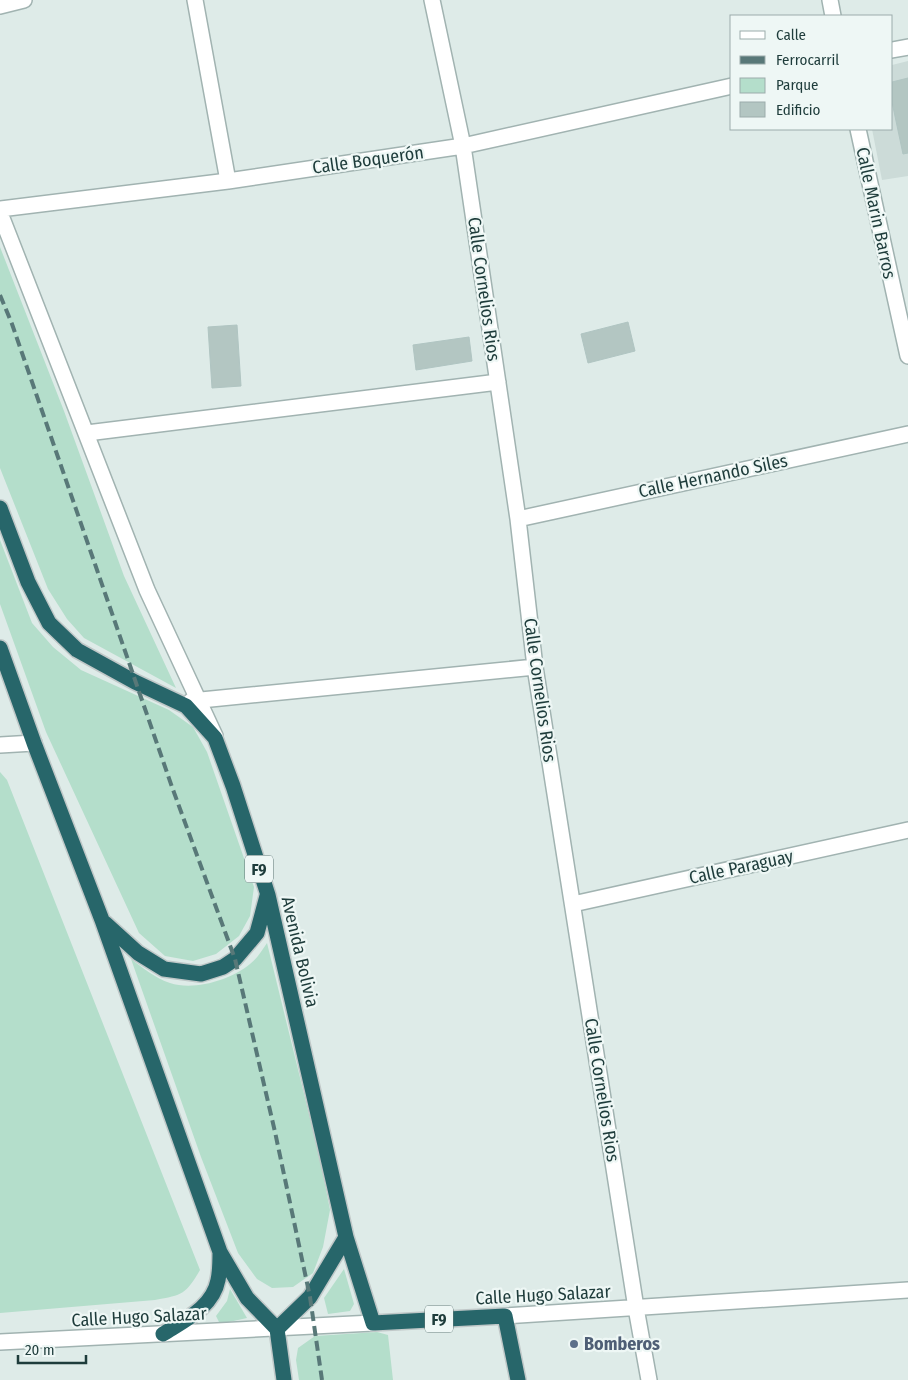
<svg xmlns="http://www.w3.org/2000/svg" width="908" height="1380" viewBox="0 0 908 1380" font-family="'Fira Sans Condensed',sans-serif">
<rect width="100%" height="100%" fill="#deebe8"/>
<path fill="#ccdbd8" d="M908,61V176L882,180L872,129H892V65Z"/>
<path fill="#b4decb" d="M0,247L64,411L124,576L176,688L84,638L67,619L48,589L0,468Z
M0,540L32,623L53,647L81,670L169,710L193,727L207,752L254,887L250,916L239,936L216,954L193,961L165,956L139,933L46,732L0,604Z
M0,772L7,780L200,1270C186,1294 183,1295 155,1300L0,1313Z
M267,943L320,1159L330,1210L323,1247L313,1273L293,1287L272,1288L257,1279L238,1253L201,1157L131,959C143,968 155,978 170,983C194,991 231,980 250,964C257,959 262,950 267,943Z
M344,1269L354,1304L350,1311L328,1314L324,1298Z
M230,1289L247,1318L220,1324L216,1316L227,1301Z
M377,1332L388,1335L393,1380H299L296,1360L298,1348L315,1336Z"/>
<path fill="#b3c6c2" stroke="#b0c5c2" d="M908,78V153L903,154L892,102V82Z
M628,322L635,351L588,363L581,334Z
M237,325L241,386L212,388L208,327Z
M469,337L472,361L416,370L413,345Z"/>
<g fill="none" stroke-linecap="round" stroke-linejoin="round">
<g stroke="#a1b3b1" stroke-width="18">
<path id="minor" d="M195,0L228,181
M432,0L463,146L518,519L535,667L636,1308L649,1380
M830,0L833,16
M0,6L24,0
M892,50L908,47
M858,129L908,356
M0,209L228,181L463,146L732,86
M0,213L147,590L215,736
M87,433L498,382
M518,519L908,434
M191,701L535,667
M0,745L34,743
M573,904L908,830
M505,1316L908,1290
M0,1342L373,1323"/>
</g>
<g stroke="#c0c8c8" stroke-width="18">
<path id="highway" d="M0,508L28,582L49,623L77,650L135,682L186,706L215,738L233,786L268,895L346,1237L373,1323L505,1316L518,1380
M0,648L34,743L102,920L220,1252L247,1298L277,1329
M105,923L138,953L164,969L201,974L223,967L235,959L257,933L267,896
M277,1329L310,1297L346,1237
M277,1329L284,1380
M163,1334C185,1320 213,1307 218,1280C220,1271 220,1261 220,1252"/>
</g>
<use href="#minor" stroke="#fff" stroke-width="15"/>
<use href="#highway" stroke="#27666a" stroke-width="15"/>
<path stroke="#587878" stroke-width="4" stroke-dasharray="10 5" stroke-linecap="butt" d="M0,295L12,324L172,787L235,959L275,1132L310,1297L322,1380"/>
</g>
<circle fill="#5c6f8a" stroke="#eef7f5" stroke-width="2" cx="574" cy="1344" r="5"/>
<g text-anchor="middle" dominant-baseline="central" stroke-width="4.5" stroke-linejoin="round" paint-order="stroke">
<g fill="#eef7f5" stroke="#5c7473" stroke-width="1">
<rect x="245" y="855.5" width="28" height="27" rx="4"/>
<rect x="425" y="1305.5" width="28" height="27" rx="4"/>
</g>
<g font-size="16" font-weight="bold" fill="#1e3c3b">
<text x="259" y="869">F9</text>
<text x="439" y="1319">F9</text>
</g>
<g font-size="18" fill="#1e3c3b" stroke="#eef7f5">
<text transform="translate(368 160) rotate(-8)">Calle Boquerón</text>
<text transform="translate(876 213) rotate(78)">Calle Marin Barros</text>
<text transform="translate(484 289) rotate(82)">Calle Cornelios Rios</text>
<text transform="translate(713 476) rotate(-12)">Calle Hernando Siles</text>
<text transform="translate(540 690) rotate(82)">Calle Cornelios Rios</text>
<text transform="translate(741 867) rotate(-12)">Calle Paraguay</text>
<text transform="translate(300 952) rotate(77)">Avenida Bolivia</text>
<text transform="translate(602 1090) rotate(81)">Calle Cornelios Rios</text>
<text transform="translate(543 1295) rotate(-3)">Calle Hugo Salazar</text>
<text transform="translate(139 1317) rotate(-3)">Calle Hugo Salazar</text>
</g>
<g font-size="18" font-weight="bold" fill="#4e5e75" stroke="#eef7f5" text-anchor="start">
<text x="584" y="1344">Bomberos</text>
</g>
</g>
<rect x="730" y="15" width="162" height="115" fill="#eef7f5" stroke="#9bacab"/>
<rect x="740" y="31" width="25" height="8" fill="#ffffff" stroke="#9bacab"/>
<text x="776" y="40" font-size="15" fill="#1e3c3b">Calle</text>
<rect x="740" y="56" width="25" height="8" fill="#587878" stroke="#9bacab"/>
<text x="776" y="65" font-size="15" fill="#1e3c3b">Ferrocarril</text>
<rect x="740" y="78" width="25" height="15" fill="#b4decb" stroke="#9bacab"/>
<text x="776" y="90" font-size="15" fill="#1e3c3b">Parque</text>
<rect x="740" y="102" width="25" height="15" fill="#b3c6c2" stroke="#9bacab"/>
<text x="776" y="115" font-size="15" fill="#1e3c3b">Edificio</text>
<path d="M18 1355v8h68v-8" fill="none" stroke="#1e3c3b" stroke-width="2.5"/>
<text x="25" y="1355" font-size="15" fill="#1e3c3b" stroke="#eef7f5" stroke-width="4" paint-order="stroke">20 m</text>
</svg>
